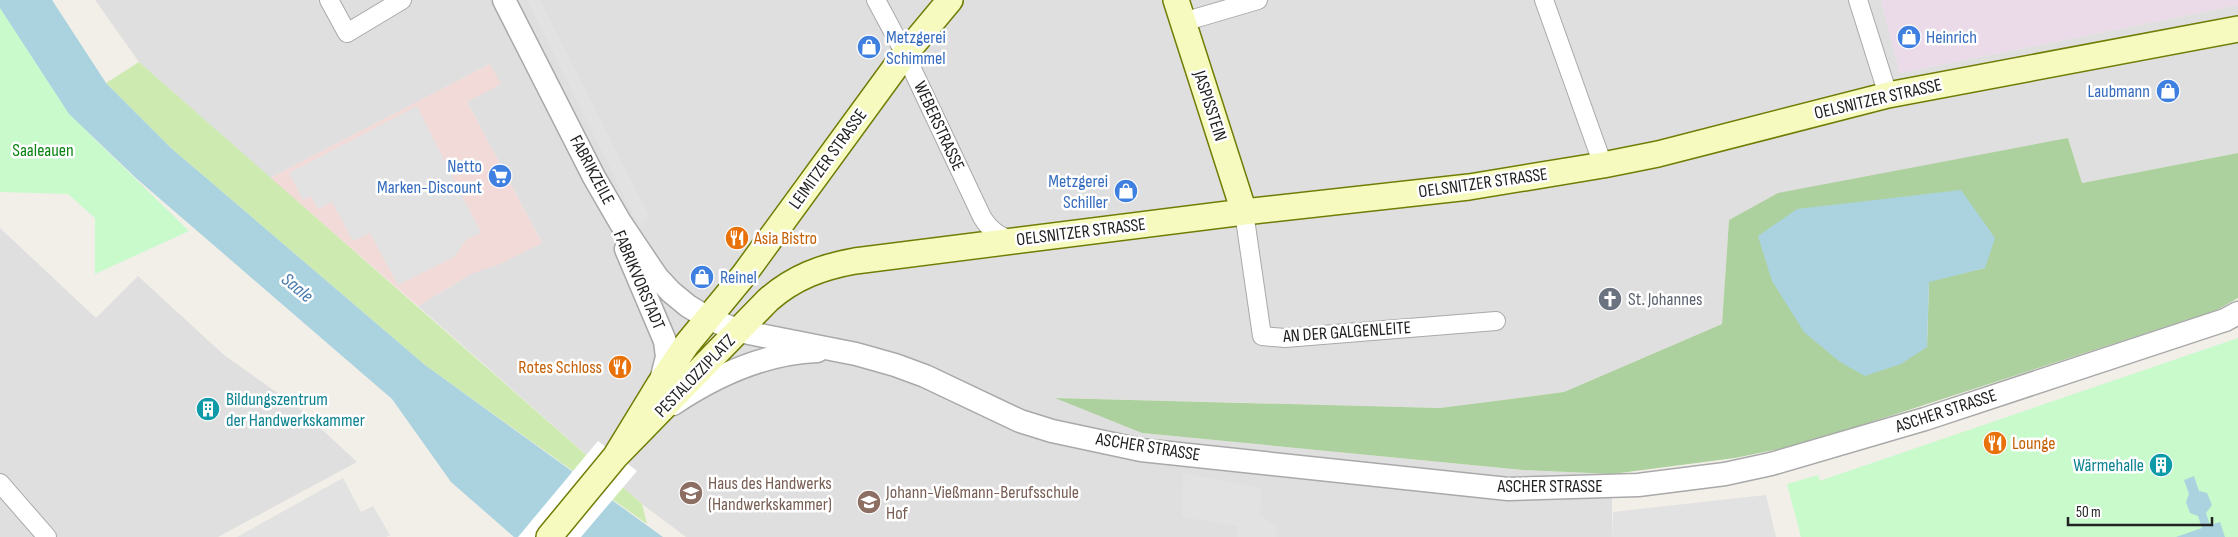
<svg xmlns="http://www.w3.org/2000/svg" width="2238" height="537" viewBox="0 0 2238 537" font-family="'Sofia Sans Condensed',sans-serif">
<rect width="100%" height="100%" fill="#f2efe9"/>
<path fill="#e0dfdf" d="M95,0H1881L1900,73L2238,5V153L2082,183L2068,138L1729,220L1722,324L1564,392L1440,408L1057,398L1142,433L1523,470L1612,474V537H686L642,504L418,306L471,274L542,243L467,102L490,64L270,178L139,62Z
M0,228L96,318L138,276L224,355L300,409L357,462L218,537H0Z"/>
<path fill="#f2dad9" d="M490,64L501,84L467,102L542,243L500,264L471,274L418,306L270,178Z"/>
<path fill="#ebdbe8" d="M1881,0H2238V5L1900,73Z"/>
<path fill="#cdebb0" d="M139,62L642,504L647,524L425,365L171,148L106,83Z"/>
<path fill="#add19e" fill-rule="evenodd" d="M2068,138L2082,183L2238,153V298L2215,311L1803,444L1735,458L1612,474L1523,470L1142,433L1055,398L1440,408L1564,392L1722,324L1729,220L1778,193ZM1759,236L1985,268L1929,281L1927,347Z"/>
<path fill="#c8facc" d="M0,8L69,114L189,231L95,274V218L68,194L0,192Z
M2238,338V537H1801L1787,484L1818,475L1820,481L1828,478Z"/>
<path fill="#e2e2e2" d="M527,0H540L649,216L639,226Z
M417,106L481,233L467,239L454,257L398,285L370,233L353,241L332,202L318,209L311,196L303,200L289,173Z
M1183,473L1262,488L1260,516L1276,525V537H1237L1238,526L1182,517Z
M343,478L361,512L373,506L390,535L386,537H237Z
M1766,495L1776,537H1612L1613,512Z"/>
<path fill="#aad3df" d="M0,0H52L106,83L171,148L425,365L663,537H514L451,482L392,399L137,179L69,114L0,8Z
M1961,190L1995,238L1985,268L1929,282L1927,347L1901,364L1865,376L1840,362L1804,332L1772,281L1758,236L1797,209Z
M2194,476L2199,491L2207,493L2212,505L2206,513L2210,525L2220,522L2225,537H2176L2202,528L2198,516L2190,513L2186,502L2189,494L2184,480Z"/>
<path fill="#fff" d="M598,441L637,471L581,537H518Z"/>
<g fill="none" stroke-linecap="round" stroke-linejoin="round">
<g stroke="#a9a9a9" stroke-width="20">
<path id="minor" d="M329,0L347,33L402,0
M876,0L905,54L982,217C990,230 998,236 1013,241
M1544,0L1603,165
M1858,0L1888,95
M1183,22L1258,0
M1244,212L1262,336L1285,338L1496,321
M0,483L47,537"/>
</g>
<g stroke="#a9a9a9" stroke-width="25">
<path id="tertiary" d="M504,0L594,177L620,222L657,277L671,292L688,306L708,318L739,331L856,354L895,365L925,376L1020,421L1052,431L1141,450L1508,489L1638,485L1725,474L1771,464L1925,419L2225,320L2238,313
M626,249L665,341L667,357L661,380
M673,404C715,376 766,353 817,351"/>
</g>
<g stroke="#707d05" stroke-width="28">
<path id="secondary" d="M1176,0L1244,212
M615,457L768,300C794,277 822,267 855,261L1244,212L1469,187L1603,165L1658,154L1888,95L2238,29
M549,537L615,457L659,385L687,344L743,276L905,54L950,0"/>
</g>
<use href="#minor" stroke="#fff" stroke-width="18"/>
<use href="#tertiary" stroke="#fff" stroke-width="22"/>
<use href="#secondary" stroke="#f7fabf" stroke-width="25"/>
</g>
<defs>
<g id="shop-disc" transform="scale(1.25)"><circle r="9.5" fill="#3f7fe0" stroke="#fff"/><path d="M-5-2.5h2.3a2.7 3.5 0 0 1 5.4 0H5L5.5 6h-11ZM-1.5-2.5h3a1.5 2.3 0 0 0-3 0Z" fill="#fff"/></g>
<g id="supermarket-disc" transform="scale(1.25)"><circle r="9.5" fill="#3f7fe0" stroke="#fff"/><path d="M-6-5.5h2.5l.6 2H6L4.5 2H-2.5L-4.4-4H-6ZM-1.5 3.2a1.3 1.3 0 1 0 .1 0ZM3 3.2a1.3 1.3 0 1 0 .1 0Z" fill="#fff"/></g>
<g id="restaurant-disc" transform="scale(1.25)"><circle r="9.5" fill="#e8710a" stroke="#fff"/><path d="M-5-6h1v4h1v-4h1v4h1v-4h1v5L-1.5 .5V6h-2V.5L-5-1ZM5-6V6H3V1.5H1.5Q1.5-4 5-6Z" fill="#fff"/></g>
<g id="church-disc" transform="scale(1.25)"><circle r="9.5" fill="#6b7280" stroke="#fff"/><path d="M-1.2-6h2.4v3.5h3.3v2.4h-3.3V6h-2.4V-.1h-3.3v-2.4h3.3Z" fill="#fff"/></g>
<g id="building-disc" transform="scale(1.25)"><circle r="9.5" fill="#0f9aa8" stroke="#fff"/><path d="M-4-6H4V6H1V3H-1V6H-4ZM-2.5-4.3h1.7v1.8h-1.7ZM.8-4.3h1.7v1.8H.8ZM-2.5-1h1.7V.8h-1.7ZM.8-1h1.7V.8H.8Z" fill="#fff"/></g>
<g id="university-disc" transform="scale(1.25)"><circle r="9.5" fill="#8d6e63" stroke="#fff"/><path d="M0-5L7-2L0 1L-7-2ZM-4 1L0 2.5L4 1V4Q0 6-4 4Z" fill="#fff"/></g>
</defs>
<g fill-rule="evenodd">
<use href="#shop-disc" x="1909" y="37"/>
<use href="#shop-disc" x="869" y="47"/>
<use href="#shop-disc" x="2168" y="91"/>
<use href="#supermarket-disc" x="500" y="176"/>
<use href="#shop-disc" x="1126" y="191"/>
<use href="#restaurant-disc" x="737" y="238"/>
<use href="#shop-disc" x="702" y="277"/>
<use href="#church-disc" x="1610" y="299"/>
<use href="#restaurant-disc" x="620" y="367"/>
<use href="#building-disc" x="208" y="409"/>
<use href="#restaurant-disc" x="1995" y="443"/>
<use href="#building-disc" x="2161" y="465"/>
<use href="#university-disc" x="691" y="493"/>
<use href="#university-disc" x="869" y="502"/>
</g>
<g text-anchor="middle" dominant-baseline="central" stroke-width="5" stroke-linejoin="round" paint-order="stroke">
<g font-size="18" fill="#366cbe" stroke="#fff" text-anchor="start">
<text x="886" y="37">Metzgerei<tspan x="886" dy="21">Schimmel</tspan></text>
<text x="1926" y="37">Heinrich</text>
<text x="2150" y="91" text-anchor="end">Laubmann</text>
<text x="482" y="166" text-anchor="end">Netto<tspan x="482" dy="21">Marken-Discount</tspan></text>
<text x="1108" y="181" text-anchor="end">Metzgerei<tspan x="1108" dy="21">Schiller</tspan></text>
<text x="720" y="277">Reinel</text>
</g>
<g font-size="18" fill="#222" stroke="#fff">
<text transform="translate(1878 99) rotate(-13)">OELSNITZER STRASSE</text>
<text transform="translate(1210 106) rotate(72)">JASPISSTEIN</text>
<text transform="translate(939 126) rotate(65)">WEBERSTRASSE</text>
<text transform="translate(828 159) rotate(-54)">LEIMITZER STRASSE</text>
<text transform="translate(592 170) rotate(62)">FABRIKZEILE</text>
<text transform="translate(1483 183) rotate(-8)">OELSNITZER STRASSE</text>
<text transform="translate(1081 232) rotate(-7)">OELSNITZER STRASSE</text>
<text transform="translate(639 280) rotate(67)">FABRIKVORSTADT</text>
<text transform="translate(1347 332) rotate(-4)">AN DER GALGENLEITE</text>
<text transform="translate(695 376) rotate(-46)">PESTALOZZIPLATZ</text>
<text transform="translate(1946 411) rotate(-18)">ASCHER STRASSE</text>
<text transform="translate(1148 447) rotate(9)">ASCHER STRASSE</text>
<text x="1550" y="486">ASCHER STRASSE</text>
</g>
<g font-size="18" fill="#0c8416" stroke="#fff">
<text x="43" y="150">Saaleauen</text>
</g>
<g font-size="18" fill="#c56008" stroke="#fff" text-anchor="start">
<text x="754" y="238">Asia Bistro</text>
<text x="602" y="367" text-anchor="end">Rotes Schloss</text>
<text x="2012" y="443">Lounge</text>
</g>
<g font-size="18" fill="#5b616d" stroke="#fff" text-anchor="start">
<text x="1628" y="299">St. Johannes</text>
</g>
<g font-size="18" fill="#0d838f" stroke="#fff" text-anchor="start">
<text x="226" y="399">Bildungszentrum<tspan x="226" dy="21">der Handwerkskammer</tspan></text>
<text x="2144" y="465" text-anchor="end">Wärmehalle</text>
</g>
<g font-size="18" fill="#785e54" stroke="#fff" text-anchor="start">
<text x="708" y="483">Haus des Handwerks<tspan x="708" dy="21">(Handwerkskammer)</tspan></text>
<text x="886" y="492">Johann-Vießmann-Berufsschule<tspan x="886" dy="21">Hof</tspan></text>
</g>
<g font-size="19" font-style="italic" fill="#4a7aab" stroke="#fff">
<text transform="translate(297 288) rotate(40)">Saale</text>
</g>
</g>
<path d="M2068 517v8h144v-8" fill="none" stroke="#222222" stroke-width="2.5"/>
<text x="2076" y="517" font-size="15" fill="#222222" stroke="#ffffff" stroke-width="4" paint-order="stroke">50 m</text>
</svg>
